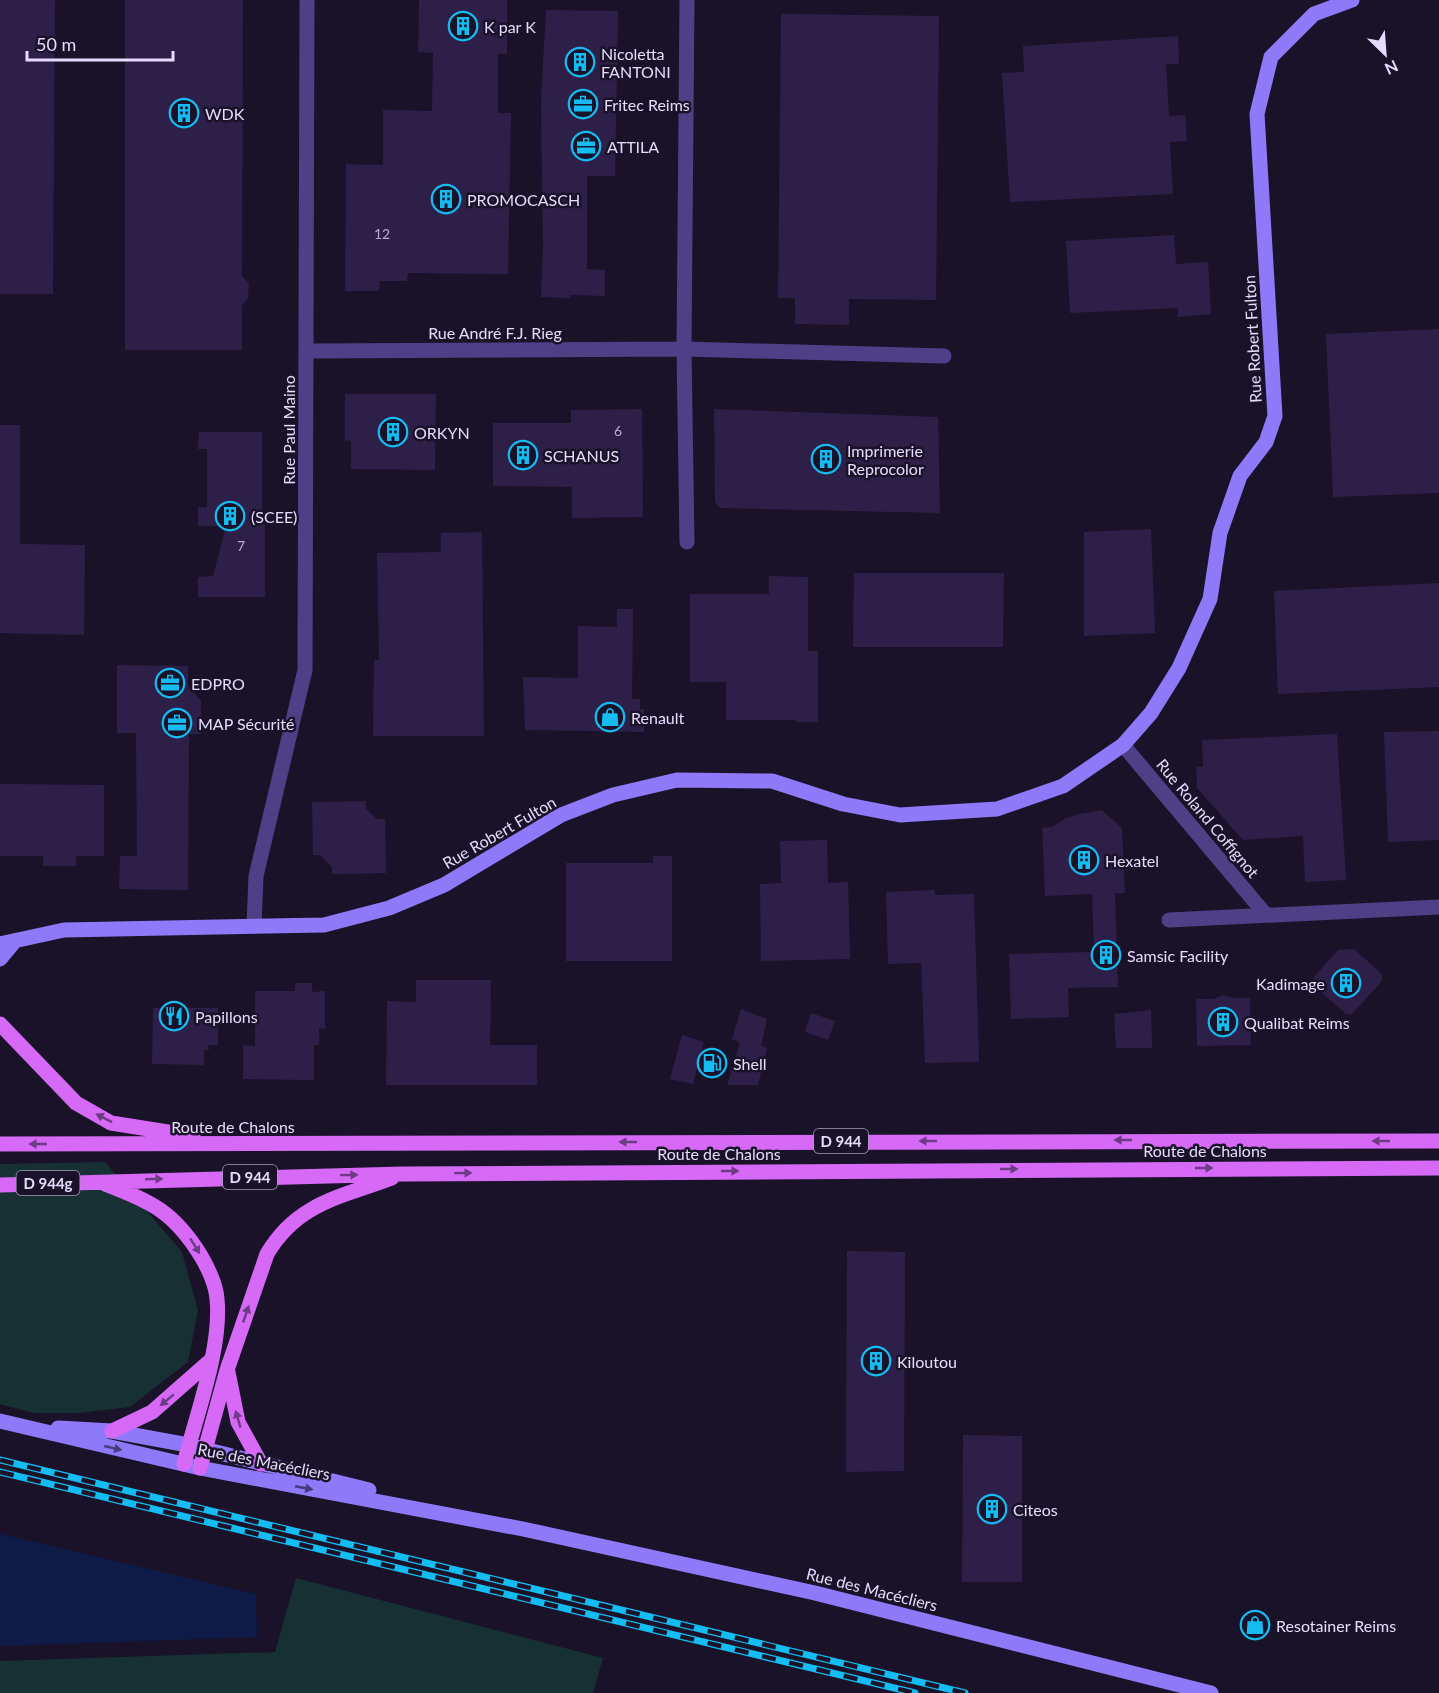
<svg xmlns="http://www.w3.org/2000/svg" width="1439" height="1693" viewBox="0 0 1439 1693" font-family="Lato,sans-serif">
<rect width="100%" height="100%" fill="#1a1229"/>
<path fill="#163033" d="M105,1162L182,1252L198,1310L188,1362L130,1407L79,1413H34L0,1404V1164Z
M296,1578L603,1658L593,1693H0V1661L275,1652Z"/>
<path fill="#0e1b46" d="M0,1534L256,1594L257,1637L0,1646Z"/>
<path fill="#2e1f49" d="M0,0H55L53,294H0Z
M125,0H243L242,276L249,283L248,298L242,305V350H125Z
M419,0H507V54H498V113H511L508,274L408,273L407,281H380L379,291H345L346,164L383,165V110L432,111L433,53L418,52Z
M546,10L618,11L615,176H587V269L605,270V296L570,295V298L541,297L543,248L541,102Z
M781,14L939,16L936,300L849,299V325L795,324V298H778Z
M1178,36L1179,64H1166L1169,116L1185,115L1187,141L1170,142L1173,194L1010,202L1002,73L1024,72L1023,46Z
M1174,235L1176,264L1208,262L1211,314L1178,317V308L1070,313L1066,241Z
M1439,329V493L1333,497L1326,334Z
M345,394H436L435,470L351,469V440L345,441Z
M642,409L643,517L572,518V487L493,486V423H571V410Z
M714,409L938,417L940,513L720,508L715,502Z
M0,425H20V544L85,545L84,635L0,633Z
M199,432H262V524H265V597H198V577L213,576L226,526H198V507H207V449H198Z
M1151,529L1155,633L1084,636V532Z
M482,532L484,736H373L374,660H379L377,553L441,552V533Z
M854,573H1004L1003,647H853Z
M769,576L808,577V651H818V722H796V720H726V682H690V594H769Z
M1439,583V687L1278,694L1274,591Z
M617,609H633L632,699H640V709H644V732L525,730L523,677L578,678V626L617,627Z
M117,665L188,666V686L201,701V734H189L188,890L119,889L120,856H137L136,733H117Z
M1439,731V840L1388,842L1384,732Z
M1337,734L1346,880L1305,882L1303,836L1243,840L1197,788L1196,767H1203L1202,740Z
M0,784L104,785V856H76V866H43V856H0Z
M366,801V809L377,819H385L386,873L332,874V867L320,855H313L312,802Z
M1102,810L1122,828L1125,893H1115L1118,987L1068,988L1069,1017L1011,1019L1009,954L1094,952L1092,894L1045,896L1042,828L1052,827L1066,818L1079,814Z
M827,840L828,883L848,882L850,959L761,961L760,884L781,883L780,841Z
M653,856H672V961H566V863H653Z
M935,890V895L974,894L979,1062L925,1063L921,963L888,964L886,892Z
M1354,949L1382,974V981L1352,1014H1346L1313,985V978L1338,950Z
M416,980H491L490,1045H537V1085H386L387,1001L416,1002Z
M295,983H312V992L325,991V1029L319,1028V1045H314V1080L243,1079V1045L255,1046V991H295Z
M1223,995L1234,998H1250L1251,1045L1197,1046L1196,999H1214Z
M153,1008H218V1045H208L209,1050H204V1065L152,1064Z
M741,1009L767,1019L761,1046L767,1048L758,1085H727L740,1043L732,1039Z
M1151,1010L1152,1048H1116L1114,1014Z
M811,1013L835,1021L828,1040L805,1032Z
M682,1035L704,1042L693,1084L670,1079Z
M847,1251L905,1252L904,1471L846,1472Z
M963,1435L1022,1436V1582H962Z"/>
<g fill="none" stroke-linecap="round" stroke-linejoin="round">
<path stroke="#4d4086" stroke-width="15" d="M687,0L684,349L687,542
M307,351L684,349L944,356
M1123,745L1266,915
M1169,920L1439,907
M254,926L256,876L305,670L307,0"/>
<path stroke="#8e79f8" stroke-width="15" d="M0,944L64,930L324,925L389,908L444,885L561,815L613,795L677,780L772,781L843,804L900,815L997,809L1063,786L1123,745L1151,713L1179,668L1210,599L1220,533L1240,476L1266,442L1275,416L1257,114L1271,57L1314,14L1352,0
M0,959L15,941
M0,1421L200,1468L523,1529L815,1593L1211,1693
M58,1428L112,1431L188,1445L369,1490"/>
<path stroke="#d66af7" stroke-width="15" d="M0,1024L76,1103L111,1123L193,1136
M0,1144L1439,1141
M105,1184C152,1202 174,1212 201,1256C208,1268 216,1285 217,1299C222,1348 196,1415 184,1464
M0,1185L404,1174L1439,1168
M228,1372L238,1422L261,1464
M112,1431L152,1412L210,1361
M200,1468L227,1370L267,1254C297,1203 341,1197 392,1178"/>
<g stroke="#14bcf2" stroke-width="7">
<path id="rail" d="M0,1460L965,1693
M0,1472L915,1693"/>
</g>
<use href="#rail" stroke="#1a1229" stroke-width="4.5" stroke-dasharray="14" stroke-linecap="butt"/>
</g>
<defs><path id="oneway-solid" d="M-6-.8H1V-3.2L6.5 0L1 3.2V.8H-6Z" transform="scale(1.5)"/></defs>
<g fill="#6f3a86">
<use href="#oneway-solid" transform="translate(104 1118) rotate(-153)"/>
<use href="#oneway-solid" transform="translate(1123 1140) rotate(-180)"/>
<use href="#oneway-solid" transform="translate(928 1141) rotate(180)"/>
<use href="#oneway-solid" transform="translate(1381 1141) rotate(-180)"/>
<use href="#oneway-solid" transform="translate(628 1142) rotate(180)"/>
<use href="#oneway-solid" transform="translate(38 1144) rotate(-180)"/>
<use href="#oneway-solid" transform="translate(1204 1168)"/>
<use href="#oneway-solid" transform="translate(1009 1169)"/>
<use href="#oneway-solid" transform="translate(730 1171)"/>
<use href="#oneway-solid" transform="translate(463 1173) rotate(-1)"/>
<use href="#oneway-solid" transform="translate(349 1175) rotate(-1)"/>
<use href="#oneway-solid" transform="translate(154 1179) rotate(-2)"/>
<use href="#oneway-solid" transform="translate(195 1246) rotate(58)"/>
<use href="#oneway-solid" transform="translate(246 1314) rotate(-71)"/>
<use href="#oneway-solid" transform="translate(167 1400) rotate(141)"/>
<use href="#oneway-solid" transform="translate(238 1419) rotate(-106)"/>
</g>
<g fill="#483b7c">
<use href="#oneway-solid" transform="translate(113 1448) rotate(13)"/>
<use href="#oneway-solid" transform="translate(304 1488) rotate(11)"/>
</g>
<defs>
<g id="building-ring" transform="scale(1.5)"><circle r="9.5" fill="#1a1229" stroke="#14bcf2" stroke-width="1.5"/><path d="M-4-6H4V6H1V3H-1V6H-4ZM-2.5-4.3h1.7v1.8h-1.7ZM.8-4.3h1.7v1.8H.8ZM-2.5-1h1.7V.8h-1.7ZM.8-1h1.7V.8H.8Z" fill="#14bcf2"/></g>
<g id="office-ring" transform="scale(1.5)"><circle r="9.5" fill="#1a1229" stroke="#14bcf2" stroke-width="1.5"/><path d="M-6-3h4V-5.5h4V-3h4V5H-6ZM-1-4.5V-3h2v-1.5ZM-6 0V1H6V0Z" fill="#14bcf2"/></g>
<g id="shop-ring" transform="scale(1.5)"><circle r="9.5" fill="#1a1229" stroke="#14bcf2" stroke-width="1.5"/><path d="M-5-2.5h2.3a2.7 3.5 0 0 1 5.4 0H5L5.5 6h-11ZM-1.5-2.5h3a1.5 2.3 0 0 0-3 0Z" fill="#14bcf2"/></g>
<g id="restaurant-ring" transform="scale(1.5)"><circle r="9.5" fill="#1a1229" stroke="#14bcf2" stroke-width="1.5"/><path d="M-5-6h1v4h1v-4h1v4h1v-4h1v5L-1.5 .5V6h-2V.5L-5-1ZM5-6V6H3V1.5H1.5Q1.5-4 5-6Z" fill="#14bcf2"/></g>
<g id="fuel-ring" transform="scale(1.5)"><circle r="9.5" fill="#1a1229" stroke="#14bcf2" stroke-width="1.5"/><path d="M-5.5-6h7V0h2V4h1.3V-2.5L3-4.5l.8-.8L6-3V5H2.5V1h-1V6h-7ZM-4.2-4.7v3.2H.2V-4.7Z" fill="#14bcf2"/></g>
</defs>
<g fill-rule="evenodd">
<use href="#building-ring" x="463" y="26"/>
<use href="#building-ring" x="580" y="62"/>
<use href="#office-ring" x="583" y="104"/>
<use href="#building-ring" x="184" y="113"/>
<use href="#office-ring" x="586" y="146"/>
<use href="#building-ring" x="446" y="199"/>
<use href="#building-ring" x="393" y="432"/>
<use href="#building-ring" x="523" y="455"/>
<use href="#building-ring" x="826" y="459"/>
<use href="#building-ring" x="230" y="516"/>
<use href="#office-ring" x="170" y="683"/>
<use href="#shop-ring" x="610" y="717"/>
<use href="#office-ring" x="177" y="723"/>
<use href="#building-ring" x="1084" y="860"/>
<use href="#building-ring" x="1106" y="955"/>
<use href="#building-ring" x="1346" y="983"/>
<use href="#restaurant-ring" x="174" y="1016"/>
<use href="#building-ring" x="1223" y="1022"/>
<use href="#fuel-ring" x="712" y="1063"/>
<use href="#building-ring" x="876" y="1361"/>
<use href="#building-ring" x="992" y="1509"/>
<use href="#shop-ring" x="1255" y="1625"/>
</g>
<g text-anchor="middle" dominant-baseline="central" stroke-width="5" stroke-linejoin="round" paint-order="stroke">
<g font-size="14" fill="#b7add0">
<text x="382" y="233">12</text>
<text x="618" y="430">6</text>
<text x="241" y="545">7</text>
</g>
<g fill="#1a1229" stroke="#a89fbd" stroke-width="1.5">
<rect x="814" y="1129" width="54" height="24" rx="4.5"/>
<rect x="223" y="1165" width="54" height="24" rx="4.5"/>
<rect x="16.5" y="1171" width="63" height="24" rx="4.5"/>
</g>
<g font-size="15" font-weight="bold" fill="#e5dcfd">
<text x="841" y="1141">D 944</text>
<text x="250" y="1177">D 944</text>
<text x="48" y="1183">D 944g</text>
</g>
<g font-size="16" fill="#e5dcfd" stroke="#1a1229" text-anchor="start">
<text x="484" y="26">K par K</text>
<text x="601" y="53">Nicoletta<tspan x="601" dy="18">FANTONI</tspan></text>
<text x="604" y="104">Fritec Reims</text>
<text x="205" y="113">WDK</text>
<text x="607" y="146">ATTILA</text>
<text x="467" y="199">PROMOCASCH</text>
<text x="414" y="432">ORKYN</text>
<text x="847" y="450">Imprimerie<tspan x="847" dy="18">Reprocolor</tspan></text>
<text x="544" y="455">SCHANUS</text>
<text x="251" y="516">(SCEE)</text>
<text x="191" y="683">EDPRO</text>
<text x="631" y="717">Renault</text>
<text x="198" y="723">MAP Sécurité</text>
<text x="1105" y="860">Hexatel</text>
<text x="1127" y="955">Samsic Facility</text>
<text x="1325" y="983" text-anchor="end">Kadimage</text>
<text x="195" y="1016">Papillons</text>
<text x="1244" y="1022">Qualibat Reims</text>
<text x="733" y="1063">Shell</text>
<text x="897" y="1361">Kiloutou</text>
<text x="1013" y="1509">Citeos</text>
<text x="1276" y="1625">Resotainer Reims</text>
</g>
<g font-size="16" fill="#e5dcfd" stroke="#1a1229">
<text x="495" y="332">Rue André F.J. Rieg</text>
<text transform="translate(1252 339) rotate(-93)">Rue Robert Fulton</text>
<text transform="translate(288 430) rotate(-90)">Rue Paul Maino</text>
<text transform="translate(1208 818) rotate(50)">Rue Roland Coffignot</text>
<text transform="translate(499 832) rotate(-30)">Rue Robert Fulton</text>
<text x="233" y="1126">Route de Chalons</text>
<text x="1205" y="1150">Route de Chalons</text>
<text x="719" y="1153">Route de Chalons</text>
<text transform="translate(264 1461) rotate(11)">Rue des Macécliers</text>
<text transform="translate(872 1589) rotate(14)">Rue des Macécliers</text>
</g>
</g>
<g transform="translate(1385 54) rotate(155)" stroke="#1a1229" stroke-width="4.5" paint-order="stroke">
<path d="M0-4.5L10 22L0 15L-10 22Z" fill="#e5dcfd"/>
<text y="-9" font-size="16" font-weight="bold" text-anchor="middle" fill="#e5dcfd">N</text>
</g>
<path d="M27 51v9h146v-9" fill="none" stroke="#e5dcfd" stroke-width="3"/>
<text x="36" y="51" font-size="18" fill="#e5dcfd" stroke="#1a1229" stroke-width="4.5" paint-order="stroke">50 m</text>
</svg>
